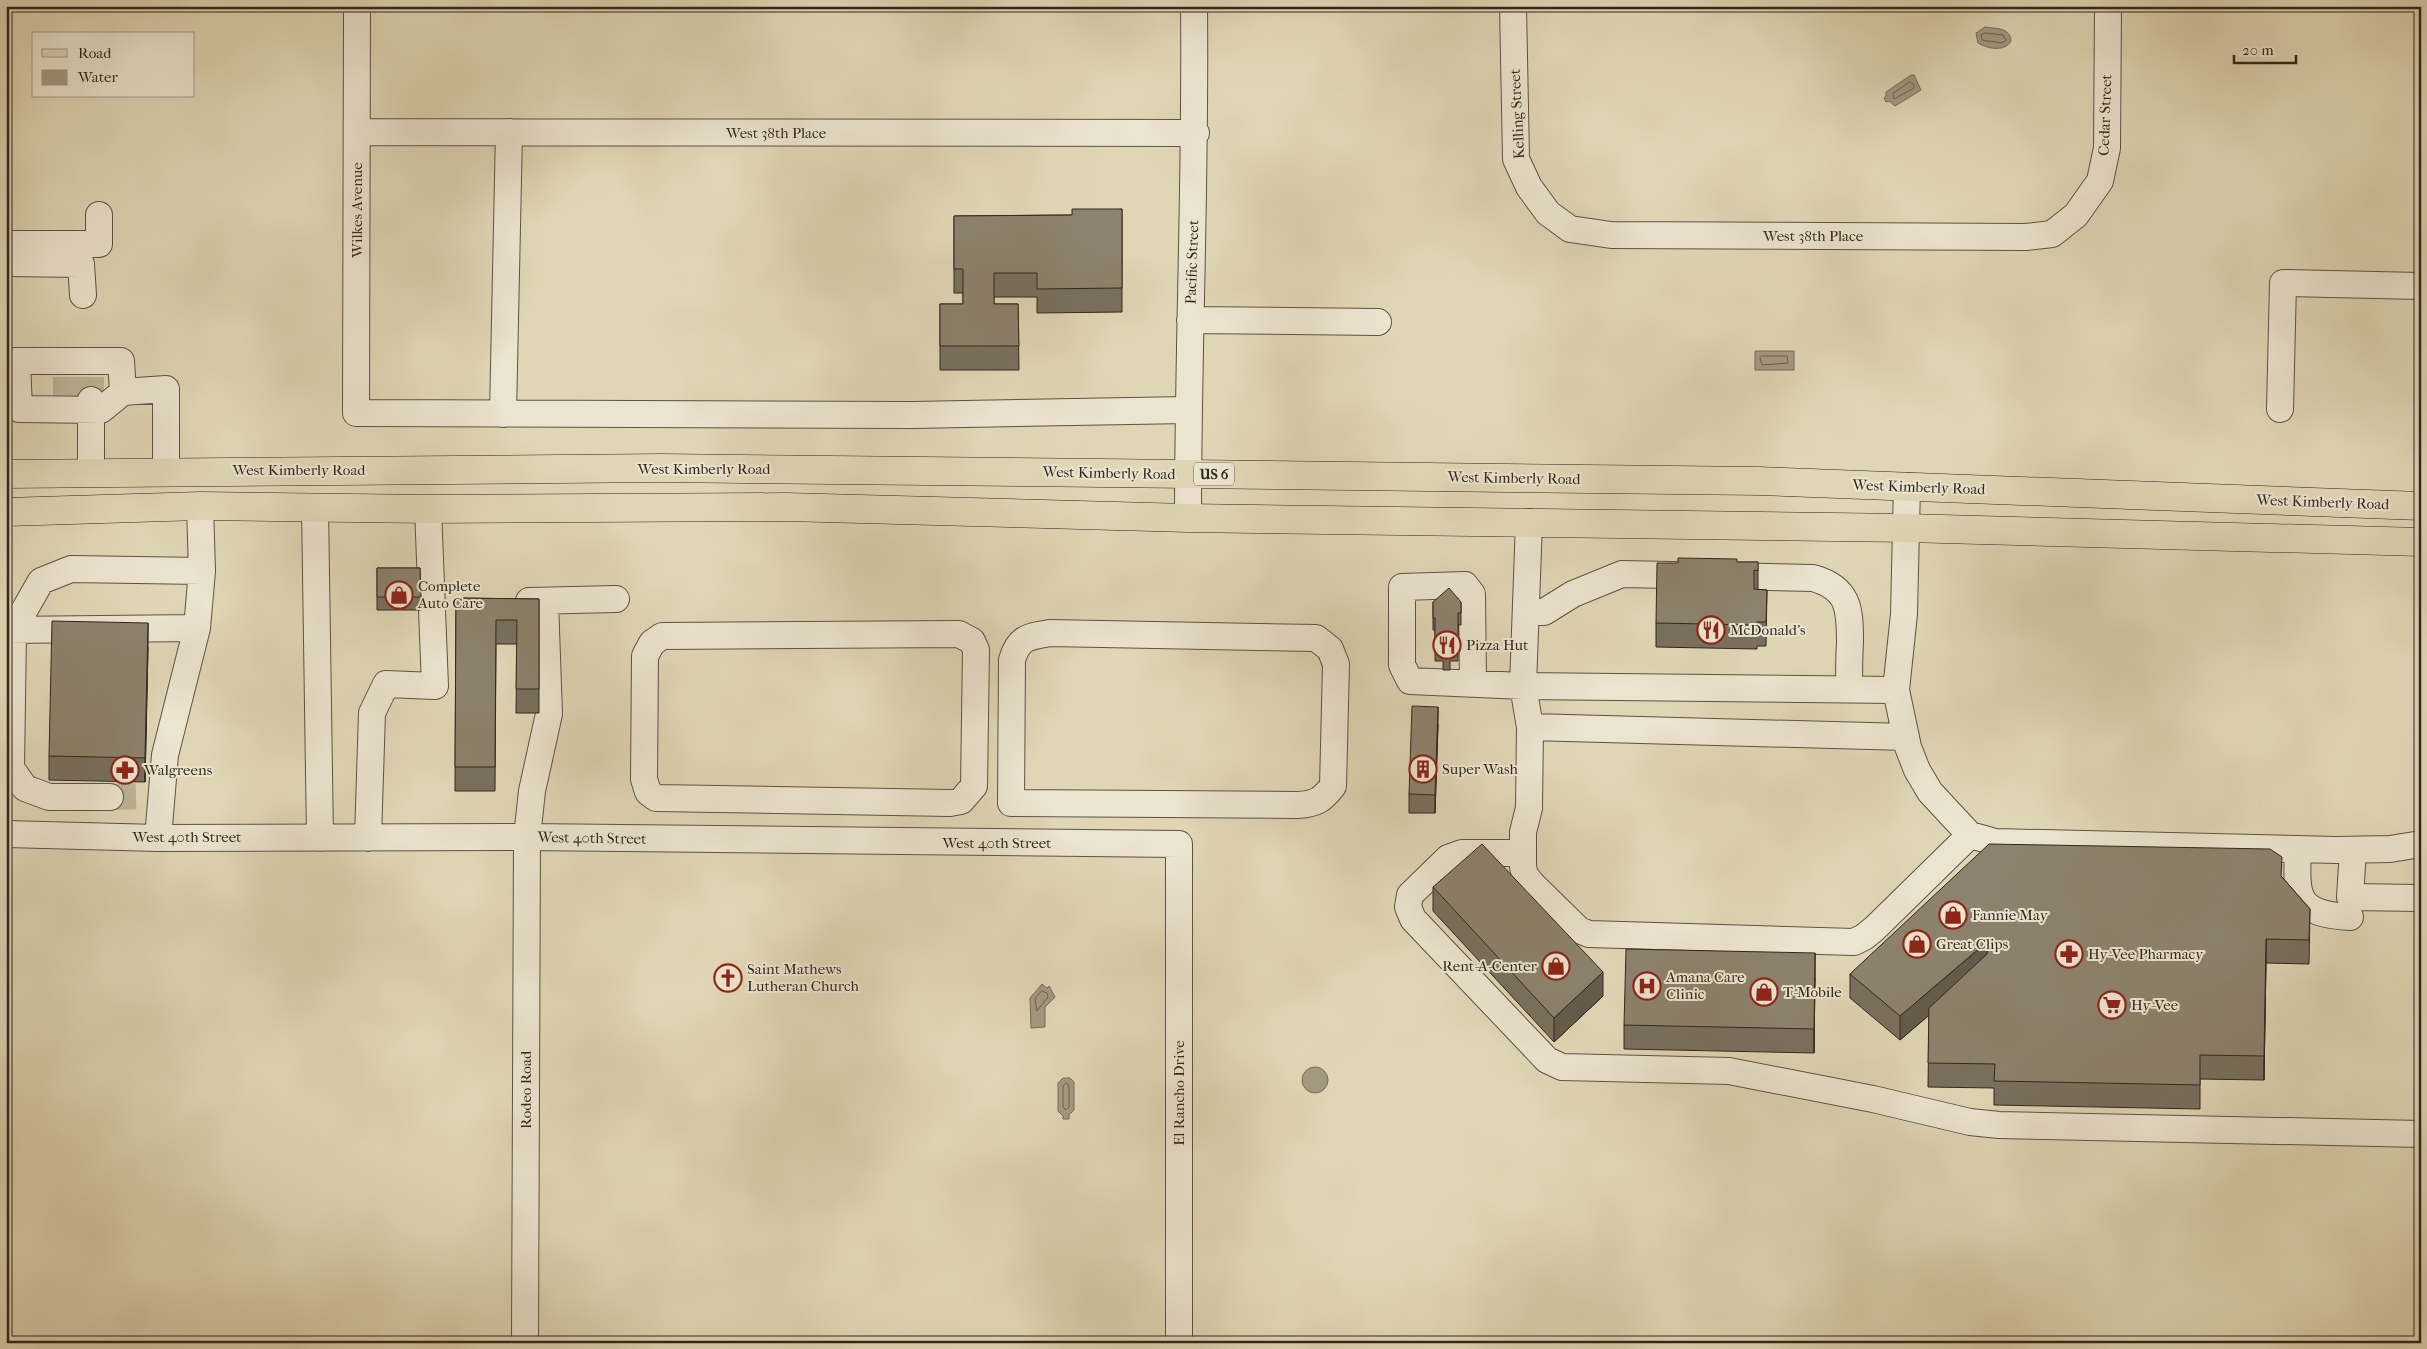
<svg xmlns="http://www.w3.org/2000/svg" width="2427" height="1349" viewBox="0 0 2427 1349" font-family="'IM FELL French Canon',serif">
<rect width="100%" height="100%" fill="#e0d6b5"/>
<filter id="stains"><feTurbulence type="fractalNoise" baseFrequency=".004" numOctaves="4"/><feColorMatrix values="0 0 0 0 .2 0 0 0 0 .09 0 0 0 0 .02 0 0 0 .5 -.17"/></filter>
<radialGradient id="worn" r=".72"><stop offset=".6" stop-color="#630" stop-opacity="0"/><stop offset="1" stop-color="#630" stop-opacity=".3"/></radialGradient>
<path fill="#a49a82" stroke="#766c5a" d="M1985,27C1996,29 2010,27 2011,41C2005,52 1988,49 1978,43L1976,33Z
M1911,75H1914L1921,90L1895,106L1889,101L1886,102L1884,98L1886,96V92Z
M1755,351H1794V370H1755Z
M1042,984L1047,988L1049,986L1055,997L1045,1007V1027L1031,1028L1030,998Z
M1302 1080a13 13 0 1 1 26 0a13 13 0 1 1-26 0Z
M1063,1078H1070L1074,1082V1110L1069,1115V1119H1063V1116L1058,1111V1083Z"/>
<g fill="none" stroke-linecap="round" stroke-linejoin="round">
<path stroke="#6a6050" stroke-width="1" d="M1986,33L2003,35L2006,40L2002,43L1982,40L1981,35Z
M1910,82L1914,85V88L1894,99L1893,94Z
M1762,356H1787L1788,363L1762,365L1760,358Z
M1042,991L1047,993L1048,997L1037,1011L1035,999Z
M1067,1083L1069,1086V1107L1066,1110L1063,1107V1086Z"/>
<path stroke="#bdb397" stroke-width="26" stroke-dasharray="26 13" stroke-linecap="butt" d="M66,377V400
M91,377V400
M110,797L140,796"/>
<g stroke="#5c5344" stroke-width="28">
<path id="minor" d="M357,6L356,413L912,415L1187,410
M1513,6L1516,159L1529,187L1548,213L1570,229L1611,235L2026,237L2052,234L2076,215L2100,181L2107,148L2108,6
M357,132L1196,133
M6,244H99V215
M6,263L81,264L83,295
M1190,320L1378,322
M6,361H121L123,392L166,389V471
M17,361L19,409L101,410L123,392
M91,400V473
M2280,409L2283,283L2421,286
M503,414L509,132
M1907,486L1904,614L1896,690L1908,747L1917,770L1930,792L1970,835
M315,507L320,838
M1188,518C1188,347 1196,177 1194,6
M1529,522L1523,686L1530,727L1529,808L1523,832V867L1525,875L1532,884L1579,930L1589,934L1854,942L1864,937L1874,929L1970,835L1995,842L2336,850L2390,849L2421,844
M529,601L616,599
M1526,611L1544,612L1573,594L1622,574L1813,578C1849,588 1850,609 1850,642C1849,658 1849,674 1849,689
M6,630L197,628
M1050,633L1316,638L1330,649L1336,664L1333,786C1322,800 1316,804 1298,805L1011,803L1012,660C1019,636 1029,637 1050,633Z
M959,634L972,641L976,650L974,786L961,801L950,803L656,798L648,792L644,779L645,656L652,643L662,636Z
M1473,683L1472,594L1465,585L1402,587V665L1410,681L1523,686L1896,690
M1530,727L1906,737
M110,797H49L25,788L11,768L13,630L41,581L71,569L202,571
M6,834L158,838L527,837L1179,844V1343
M158,838L165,755L197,628L202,571L200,506
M368,838L372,713L386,684L435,686L428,509
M2298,849C2296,897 2295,914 2350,917
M2353,850L2350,897L2421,898
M1522,853H1462L1448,858L1410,895L1408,907L1413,919L1547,1060L1562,1067L1729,1071L1873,1099L1970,1122L1999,1125L2421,1134
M525,1343L527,837L532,791L549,714L545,601"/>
</g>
<g stroke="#30271e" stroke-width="29">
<path id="major" d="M6,474L662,468L1188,474L1758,481L2421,506
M6,512L200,506L428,509L786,507L1188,518L1906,528L2421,542"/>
</g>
<use href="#minor" stroke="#ebe4cf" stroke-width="26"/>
<use href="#major" stroke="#e0d6b5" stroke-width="28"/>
</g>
<path fill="#78705e" stroke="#30271e" d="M1122,209V312L1037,313V297H994V304H1018L1019,370H940V304H963V293H954V216L1072,215Z
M1758,562V590H1767L1766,646H1757V649L1656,647V623L1678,563Z
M377,568H420L421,610H377Z
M456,598L539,599V713H516L517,644H496L495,791H455Z
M1433,602H1461V625H1458V661H1450V670H1443V661H1435V630H1433Z
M148,647L145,782L49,780V756Z
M1438,725L1435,813H1409V794Z
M2282,877L2310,909L2309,964L2266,963L2264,1080L2200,1079V1109L1994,1105V1088L1928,1087L1929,1015L1900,1040L1850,998V974Z
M1433,887L1603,996L1554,1042L1433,911Z
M1815,977L1814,1053L1624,1049V1025Z"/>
<path fill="#625b4c" stroke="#30271e" d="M148,623V647L145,782V758Z
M1438,707V725L1435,813V795Z
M2266,939V963L2264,1080V1056Z
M1988,941V965L1900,1040V1016Z
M1815,953V977L1814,1053V1029Z
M1603,972V996L1554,1042V1018Z"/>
<path fill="#8c826d" stroke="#30271e" d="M1072,209H1122V288L1037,289V273H994V304H1018L1019,346H940V304H963V269H954V216L1072,215Z
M1678,558L1737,559V562H1758V571L1754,570V589L1767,590L1766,622H1757V625L1656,623L1657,563H1678Z
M377,568H420L421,597H377Z
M1449,588L1461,602V613H1458V649H1450V658H1443V649L1435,648V618H1433V602Z
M456,598L539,599V689H516L517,620H496L495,767H455Z
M52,621L148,623L145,758L49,756Z
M1412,706L1438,707L1435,795L1409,794Z
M1482,844L1603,972L1554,1018L1433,887Z
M1989,844L2270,849L2282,857L2281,876L2310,909L2309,940L2266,939L2264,1056L2200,1055V1085L1994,1081L1995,1064L1928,1063L1929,1008L1987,954L1988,941L1900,1016L1850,974Z
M1626,949L1815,953L1814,1029L1624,1025Z"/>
<defs>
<g id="shop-ring" transform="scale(1.4375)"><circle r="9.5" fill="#ebe4cf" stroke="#8f2418" stroke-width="1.5"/><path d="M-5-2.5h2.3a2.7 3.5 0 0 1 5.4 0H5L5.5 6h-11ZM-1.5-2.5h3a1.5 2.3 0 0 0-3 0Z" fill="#8f2418"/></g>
<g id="restaurant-ring" transform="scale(1.4375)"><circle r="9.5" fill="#ebe4cf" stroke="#8f2418" stroke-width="1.5"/><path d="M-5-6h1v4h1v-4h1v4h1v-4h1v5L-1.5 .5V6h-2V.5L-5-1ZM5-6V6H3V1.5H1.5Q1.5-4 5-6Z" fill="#8f2418"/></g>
<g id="building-ring" transform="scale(1.4375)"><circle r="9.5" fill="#ebe4cf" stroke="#8f2418" stroke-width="1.5"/><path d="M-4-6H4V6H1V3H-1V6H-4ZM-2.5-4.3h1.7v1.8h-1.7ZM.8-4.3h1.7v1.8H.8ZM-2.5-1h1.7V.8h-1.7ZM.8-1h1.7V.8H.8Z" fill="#8f2418"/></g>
<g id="pharmacy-ring" transform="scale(1.4375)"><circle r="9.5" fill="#ebe4cf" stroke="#8f2418" stroke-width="1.5"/><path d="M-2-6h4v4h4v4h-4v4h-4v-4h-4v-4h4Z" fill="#8f2418"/></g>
<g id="church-ring" transform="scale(1.4375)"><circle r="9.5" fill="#ebe4cf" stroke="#8f2418" stroke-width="1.5"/><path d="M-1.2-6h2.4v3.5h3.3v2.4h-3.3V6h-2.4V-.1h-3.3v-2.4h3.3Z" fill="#8f2418"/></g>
<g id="hospital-ring" transform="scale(1.4375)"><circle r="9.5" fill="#ebe4cf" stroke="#8f2418" stroke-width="1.5"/><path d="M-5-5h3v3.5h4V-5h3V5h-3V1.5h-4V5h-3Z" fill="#8f2418"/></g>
<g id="supermarket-ring" transform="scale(1.4375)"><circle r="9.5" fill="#ebe4cf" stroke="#8f2418" stroke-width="1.5"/><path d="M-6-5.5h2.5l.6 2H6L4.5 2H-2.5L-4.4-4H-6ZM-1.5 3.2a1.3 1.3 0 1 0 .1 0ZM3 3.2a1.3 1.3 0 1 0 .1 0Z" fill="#8f2418"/></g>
</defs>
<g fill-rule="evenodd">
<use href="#shop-ring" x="399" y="595"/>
<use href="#restaurant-ring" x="1711" y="630"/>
<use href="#restaurant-ring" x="1447" y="645"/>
<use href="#building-ring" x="1423" y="769"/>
<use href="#pharmacy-ring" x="125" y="770"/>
<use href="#shop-ring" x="1953" y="915"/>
<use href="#shop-ring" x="1917" y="944"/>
<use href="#pharmacy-ring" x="2069" y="954"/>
<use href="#shop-ring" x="1556" y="966"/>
<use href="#church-ring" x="728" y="978"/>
<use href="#hospital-ring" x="1647" y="986"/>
<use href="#shop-ring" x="1764" y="992"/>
<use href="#supermarket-ring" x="2112" y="1005"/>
</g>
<g text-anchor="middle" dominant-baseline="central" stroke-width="4" stroke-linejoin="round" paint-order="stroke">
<rect fill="#ebe4cf" stroke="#686053" stroke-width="1" x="1194" y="462.5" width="40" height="23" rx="4"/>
<g font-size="14" font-weight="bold" fill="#30271e">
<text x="1214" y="474">US 6</text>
</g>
<g font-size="15" fill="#30271e" stroke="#ebe4cf">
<text transform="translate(1517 114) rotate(-93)">Kelling Street</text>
<text transform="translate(2105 115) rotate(-88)">Cedar Street</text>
<text x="776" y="133">West 38th Place</text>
<text transform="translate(357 210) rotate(-90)">Wilkes Avenue</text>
<text x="1813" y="236">West 38th Place</text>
<text transform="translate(1192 262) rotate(-88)">Pacific Street</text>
<text x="704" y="469">West Kimberly Road</text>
<text x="299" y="470">West Kimberly Road</text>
<text transform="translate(1109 473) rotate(1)">West Kimberly Road</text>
<text transform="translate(1514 478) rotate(1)">West Kimberly Road</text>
<text transform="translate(1919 487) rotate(2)">West Kimberly Road</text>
<text transform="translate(2323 502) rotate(2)">West Kimberly Road</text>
<text x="187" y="837">West 40th Street</text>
<text transform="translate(592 838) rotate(1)">West 40th Street</text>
<text x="997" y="843">West 40th Street</text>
<text transform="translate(526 1090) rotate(-90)">Rodeo Road</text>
<text transform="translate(1179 1093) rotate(-90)">El Rancho Drive</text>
</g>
<g font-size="15" fill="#30271e" stroke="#ebe4cf" text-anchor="start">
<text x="418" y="586">Complete<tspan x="418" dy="17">Auto Care</tspan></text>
<text x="1730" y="630">McDonald's</text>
<text x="1466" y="645">Pizza Hut</text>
<text x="1442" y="769">Super Wash</text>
<text x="144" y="770">Walgreens</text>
<text x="1972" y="915">Fannie May</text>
<text x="1936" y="944">Great Clips</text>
<text x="2088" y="954">Hy-Vee Pharmacy</text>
<text x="1537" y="966" text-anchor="end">Rent-A-Center</text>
<text x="747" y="969">Saint Mathews<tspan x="747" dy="17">Lutheran Church</tspan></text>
<text x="1666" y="977">Amana Care<tspan x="1666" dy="17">Clinic</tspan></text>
<text x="1783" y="992">T-Mobile</text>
<text x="2131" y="1005">Hy-Vee</text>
</g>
</g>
<rect width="2427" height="1349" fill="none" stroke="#e0d6b5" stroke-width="25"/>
<rect x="8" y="8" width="2412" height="1334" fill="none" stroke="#30271e" stroke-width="2.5"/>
<rect x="12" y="12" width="2402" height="1324" fill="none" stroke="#30271e"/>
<rect x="32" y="32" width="162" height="65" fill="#ebe4cf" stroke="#a09888"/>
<rect x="42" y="49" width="25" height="8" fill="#e0d6b5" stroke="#a09888"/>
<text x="78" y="58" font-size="15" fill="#30271e">Road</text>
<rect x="42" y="70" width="25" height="15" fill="#a49a82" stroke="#a09888"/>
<text x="78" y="82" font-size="15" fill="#30271e">Water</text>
<path d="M2234 55v8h62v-8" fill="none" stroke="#30271e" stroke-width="2.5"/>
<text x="2242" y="55" font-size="15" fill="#30271e" stroke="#ebe4cf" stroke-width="4" paint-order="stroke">20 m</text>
<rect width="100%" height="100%" filter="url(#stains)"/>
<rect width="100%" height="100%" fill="url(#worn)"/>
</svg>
